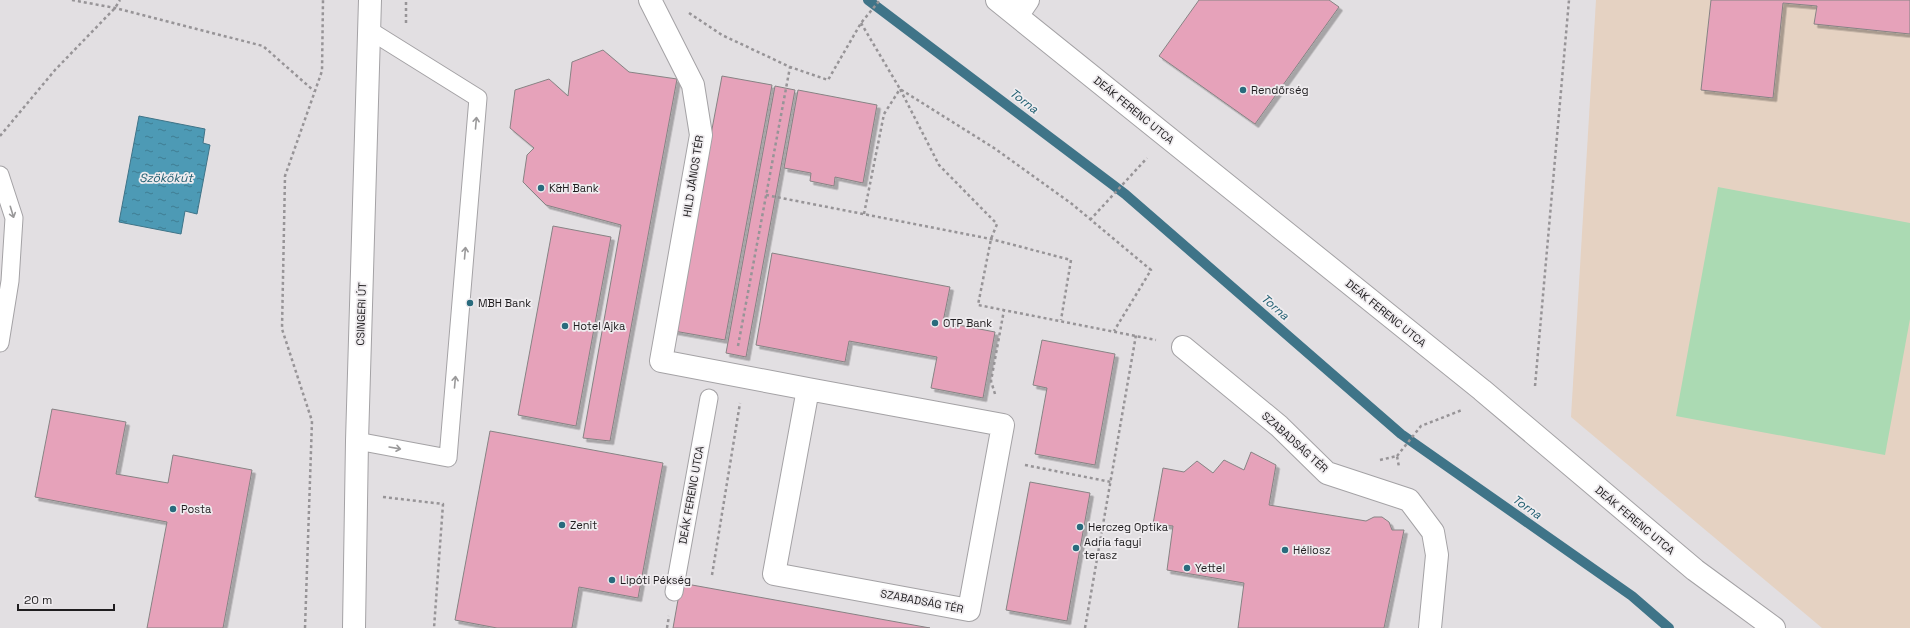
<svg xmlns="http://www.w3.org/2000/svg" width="1910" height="628" viewBox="0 0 1910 628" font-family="'Space Grotesk',sans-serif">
<defs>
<pattern id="water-ripples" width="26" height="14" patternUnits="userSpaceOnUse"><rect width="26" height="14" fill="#4d9ab5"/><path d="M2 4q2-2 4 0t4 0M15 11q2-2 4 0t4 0" fill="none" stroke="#3f7d93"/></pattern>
<filter id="shadow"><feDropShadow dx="3.5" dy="3.5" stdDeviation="0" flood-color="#0004"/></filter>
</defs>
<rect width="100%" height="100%" fill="#e2dfe2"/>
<path fill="#e5d2c2" d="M1596,0H1910V628H1822L1571,417Z"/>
<path fill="#abdab3" d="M1718,187L1910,223V319L1885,455L1676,416Z"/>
<path fill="url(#water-ripples)" stroke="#3f7488" d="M139,116L205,129L203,143L210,145L197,214L185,211L181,234L119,222Z"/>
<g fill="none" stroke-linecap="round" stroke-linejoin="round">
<path stroke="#3f7488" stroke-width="10" d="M868,0L1125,194L1401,434L1632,596L1669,628"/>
</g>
<path fill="#e6a2ba" stroke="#878384" filter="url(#shadow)" d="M1199,0H1329L1339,7L1255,124L1159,56Z
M1711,0H1910V34L1814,24L1817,6L1783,3L1773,98L1701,90Z
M603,50L629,72L677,79L610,441L583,438L621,225L546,205L523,182L527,155L534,148L510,128L515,90L549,79L568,96L572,62Z
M722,76L772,85L725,340L674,331Z
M775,86L795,90L746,357L726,353Z
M798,90L877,105L863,183L835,177L834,186L810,181L811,173L784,168Z
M553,226L611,237L576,426L518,415Z
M772,253L950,287L943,322L995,332L983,398L931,388L937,357L849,341L845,362L756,345Z
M1042,340L1115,354L1095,465L1035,454L1047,388L1033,385Z
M52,409L126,422L116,474L168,483L173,455L252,470L223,628H147L167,522L35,497Z
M490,431L663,463L638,598L579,587L572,628H497L455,620Z
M1251,452L1276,465L1269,505L1366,521L1374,517H1382L1389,522L1392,530H1404L1384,628H1238L1244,583L1167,570L1173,526L1153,524L1163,468L1184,472L1197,461L1213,473L1224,460L1244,470Z
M1030,482L1090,493L1067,621L1006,610Z
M681,583L930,628H673Z"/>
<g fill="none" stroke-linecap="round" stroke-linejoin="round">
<g stroke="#a4a2a5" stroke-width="19">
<path id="lane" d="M0,175L14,218L10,281L0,343
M357,441L448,458L478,98L369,30
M674,592L709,398"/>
</g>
<g stroke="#a4a2a5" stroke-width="24">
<path id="street" d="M650,0L693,85L701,135L661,361L808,389
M997,0L1482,390L1695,570L1774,628
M1017,16L1028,0
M1183,347L1279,426L1327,473L1409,500L1433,532L1437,555L1430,628
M808,389L1003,425L969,610L774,574Z"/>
</g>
<g stroke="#a4a2a5" stroke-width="24">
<path id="secondary" d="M354,628L357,441L370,0"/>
</g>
<path stroke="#979497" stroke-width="2.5" stroke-dasharray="3 3" stroke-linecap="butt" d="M72,0L115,8L263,46L314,91
M689,13L722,35L790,67L828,80L861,23L880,0
M406,23V0
M861,23L900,89L994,148L1072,204L1151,270L1114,331
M0,136L55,70L115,8L120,0
M766,195L991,239L1071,260L1061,320
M864,214L884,114L900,89L939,165L997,224L991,239L978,305L1156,340
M1090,220L1147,158
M738,346L790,67
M1535,386L1569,0
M995,394L991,381L1004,310
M1397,456L1421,426L1462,410
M1380,460L1397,456L1399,467
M1025,465L1111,482
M383,497L443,504L434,628
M712,575L740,403
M305,628L312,421L282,329L285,176L322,71L323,0
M667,628L669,616
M1085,628L1136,335"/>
<use href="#lane" stroke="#fff" stroke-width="17"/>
<use href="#street" stroke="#fff" stroke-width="22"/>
<use href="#secondary" stroke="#fff" stroke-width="22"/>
</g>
<defs><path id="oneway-shaft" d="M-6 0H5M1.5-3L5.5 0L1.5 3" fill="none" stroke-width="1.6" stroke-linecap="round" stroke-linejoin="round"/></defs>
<g stroke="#9a999a">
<use href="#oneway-shaft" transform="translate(476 123) rotate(-85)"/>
<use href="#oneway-shaft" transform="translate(12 212) rotate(73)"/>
<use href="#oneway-shaft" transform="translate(465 253) rotate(-85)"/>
<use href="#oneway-shaft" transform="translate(455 382) rotate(-85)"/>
<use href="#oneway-shaft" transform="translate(395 448) rotate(10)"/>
</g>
<g fill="#296b7d" stroke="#efecef" stroke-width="1.5">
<circle cx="1243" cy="90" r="4"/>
<circle cx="541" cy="188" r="4"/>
<circle cx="470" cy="303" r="4"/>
<circle cx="935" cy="323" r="4"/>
<circle cx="565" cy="326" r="4"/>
<circle cx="173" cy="509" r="4"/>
<circle cx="562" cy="525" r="4"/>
<circle cx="1080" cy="527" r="4"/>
<circle cx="1076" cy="548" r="4"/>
<circle cx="1285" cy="550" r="4"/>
<circle cx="1187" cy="568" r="4"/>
<circle cx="612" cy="580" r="4"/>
</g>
<g text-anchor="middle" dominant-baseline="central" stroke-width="3.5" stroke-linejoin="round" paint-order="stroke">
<g font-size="11" fill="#1f1d1f" stroke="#efecef" text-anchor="start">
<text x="1251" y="90">Rendőrség</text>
<text x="549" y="188">K&amp;H Bank</text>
<text x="478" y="303">MBH Bank</text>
<text x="943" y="323">OTP Bank</text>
<text x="573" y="326">Hotel Ajka</text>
<text x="181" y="509">Posta</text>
<text x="570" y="525">Zenit</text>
<text x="1088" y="527">Herczeg Optika</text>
<text x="1084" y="542">Adria fagyi<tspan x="1084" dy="13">terasz</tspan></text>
<text x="1293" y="550">Héliosz</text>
<text x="1195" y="568">Yettel</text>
<text x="620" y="580">Lipóti Pékség</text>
</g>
<g font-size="11" fill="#1f1d1f" stroke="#efecef">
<text transform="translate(1134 110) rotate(39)">DEÁK FERENC UTCA</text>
<text transform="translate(693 176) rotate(-81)">HILD JÁNOS TÉR</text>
<text transform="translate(1386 313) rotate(39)">DEÁK FERENC UTCA</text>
<text transform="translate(361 314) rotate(-88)">CSINGERI ÚT</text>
<text transform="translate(1295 442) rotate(42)">SZABADSÁG TÉR</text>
<text transform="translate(691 495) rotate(-80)">DEÁK FERENC UTCA</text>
<text transform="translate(1635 520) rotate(40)">DEÁK FERENC UTCA</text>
<text transform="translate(922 601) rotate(11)">SZABADSÁG TÉR</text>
</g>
<g font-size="12" font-style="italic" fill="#205e71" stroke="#efecef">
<text transform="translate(1024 101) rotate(37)">Torna</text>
<text x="166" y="178">Szökőkút</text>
<text transform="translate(1275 307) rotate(41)">Torna</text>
<text transform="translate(1527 507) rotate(35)">Torna</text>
</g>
</g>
<path d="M18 604v6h96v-6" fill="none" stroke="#1f1d1f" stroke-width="2"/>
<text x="24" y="604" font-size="12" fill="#1f1d1f" stroke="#efecef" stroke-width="3" paint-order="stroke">20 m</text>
</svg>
